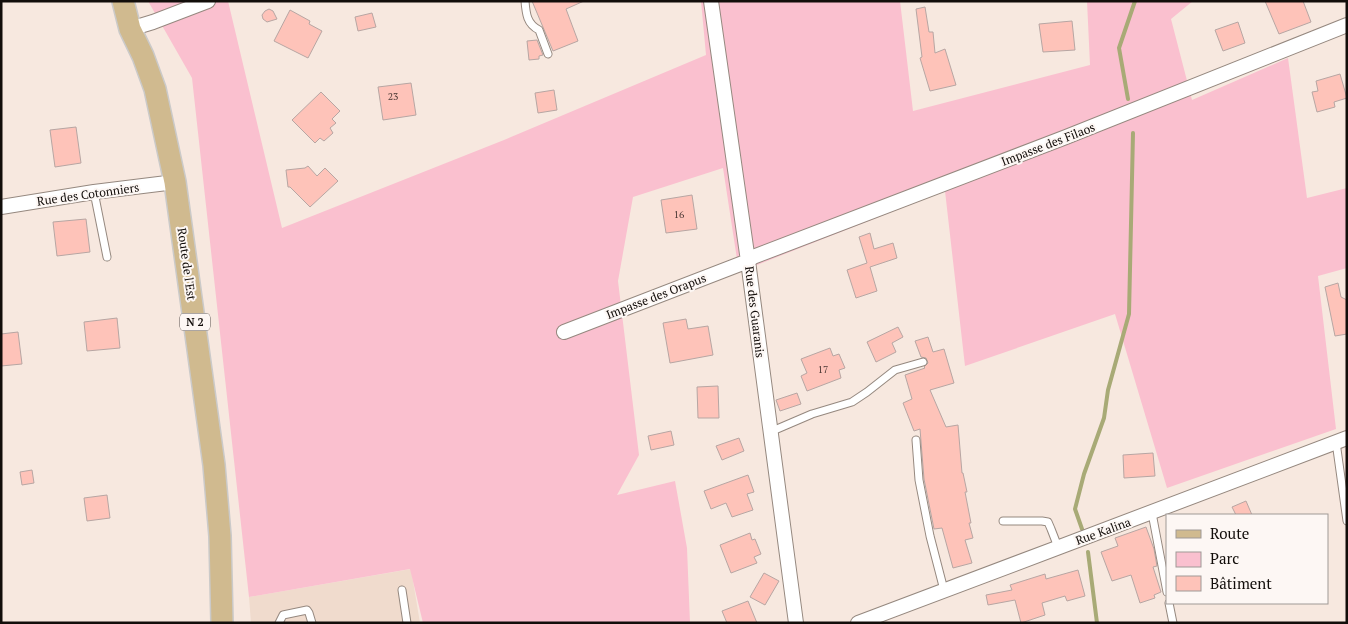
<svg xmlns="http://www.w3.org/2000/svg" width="1348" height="624" viewBox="0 0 1348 624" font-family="'PT Serif',serif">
<rect width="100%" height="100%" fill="#f7e8df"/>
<path fill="#f0dbcd" d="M411,569L420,623H251L249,597Z"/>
<path fill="#fac0cf" d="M148,1H228L282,228L504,140L706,55L701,1H900L913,111L1090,65L1087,1H1193L1171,19L1192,100L1288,58L1307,198L1347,188V268L1318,276L1336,429L1167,488L1115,314L965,366L945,191L739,272L723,168L633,197L618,281L639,455L617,495L675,481L687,548L690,623H423L410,569L249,597L192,78Z"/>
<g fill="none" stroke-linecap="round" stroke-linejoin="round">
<path stroke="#a8aa76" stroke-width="4" d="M1128,99L1119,48L1135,1
M1082,529L1075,509L1084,474L1104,418L1108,390L1129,314L1133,133
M1088,552L1097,623"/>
</g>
<path fill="#fec3b9" stroke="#b7a6a3" d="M532,1H584L566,9L578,41L553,51Z
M1265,1H1303L1311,22L1279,34Z
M925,7L929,32H933L935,53L945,49L956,85L930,91L920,58L922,57L916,9Z
M269,9L273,11L277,19L267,22L263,19L262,15L265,11Z
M290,10L310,21L309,24L322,31L308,58L274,41Z
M372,13L376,27L358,31L355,17Z
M1072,21L1075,50L1043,52L1039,24Z
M1238,22L1245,43L1223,51L1215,30Z
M537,40L543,55L539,56V59L529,60L527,41Z
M1340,74L1347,98L1334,102L1335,107L1317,112L1312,92L1318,91L1316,81Z
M411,83L416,115L383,120L378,87Z
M554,90L557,110L538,113L535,93Z
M321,92L340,111L332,119L336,123L330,128L333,133L324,141L320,138L315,143L292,120Z
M76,127L81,163L55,167L50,130Z
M308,166L317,176L325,168L338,181L310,207L290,187H288L286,170L305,168Z
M692,195L697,229L666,233L661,200Z
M86,219L90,252L57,256L53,222Z
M870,233L874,249L893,243L897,258L870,267L877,291L856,298L847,270L867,263L859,237Z
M1338,283L1341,297L1347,300V334L1335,336L1325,287Z
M117,318L120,348L87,351L84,322Z
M686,319L688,329L708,326L713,355L670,363L663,323Z
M898,327L903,337L892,343L896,352L876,362L867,342Z
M18,332L22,364L1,366V334Z
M928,337L933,352L944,349L954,383L930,390L946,427L958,425L962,473H963L967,492H965L971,523H969L973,538L965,540L972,563L953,568L942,528L934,529L924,479L920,429L914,431L903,403L912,399L905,375L925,368L924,367L928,363L926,358L921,357L915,341Z
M830,348L833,356L839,354L845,368L839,370L841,378L807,391L801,376L807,373L801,359Z
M718,386L719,418H698L697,387Z
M797,393L801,404L780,411L776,400Z
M671,431L674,445L651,450L648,436Z
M739,438L744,451L722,460L716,446Z
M1153,453L1155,476L1124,478L1123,455Z
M32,470L34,483L22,485L20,472Z
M748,475L754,492L747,494L753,510L732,517L726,503L711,509L704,491Z
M107,495L110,518L87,521L84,498Z
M1246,501L1252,515H1236L1232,507Z
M1146,527L1154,549L1157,566L1153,567L1161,592L1154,595L1155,598L1140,603L1131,575L1112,581L1101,552L1118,546L1115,538Z
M750,533L752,540L755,539L761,554L754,557L757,563L731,573L720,545Z
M1078,570L1085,596L1067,601L1065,596L1042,603L1045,615L1021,623L1015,600L988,605L986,595L1012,590L1010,585L1045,574L1046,579Z
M764,573L779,581L765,605L750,597Z
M748,601L757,623H727L722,611Z"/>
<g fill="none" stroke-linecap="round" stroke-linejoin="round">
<g stroke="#95887f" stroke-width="9">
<path id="service" d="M525,1C526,14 527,24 539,30L548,54
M94,192L107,257
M770,432L812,414L852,402L867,392L895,370L923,362
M916,440L919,480L930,536L944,590
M1336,442L1347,521
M1152,513L1167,592
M1003,521H1042L1048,522L1051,529L1058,547
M402,590L407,623
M1169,603L1173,623
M279,623L283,615L307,610L309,613L312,623"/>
</g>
<g stroke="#95887f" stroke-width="16">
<path id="minor" d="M711,1L748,261L796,623
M130,29L153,22L208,1
M1,207L94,192L175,182
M564,332L748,261L753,257L1066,137L1347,25
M858,623C1021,561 1184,501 1347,438"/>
</g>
<g stroke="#cbcac9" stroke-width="24">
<path id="primary" d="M123,1L130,29L143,56L155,89L175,182L214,465L220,536L222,623"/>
</g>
<use href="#service" stroke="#fff" stroke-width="7"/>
<use href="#minor" stroke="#fff" stroke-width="14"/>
<use href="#primary" stroke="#d0ba8f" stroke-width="21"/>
</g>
<g text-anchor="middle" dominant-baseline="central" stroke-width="4" stroke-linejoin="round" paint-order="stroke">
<g font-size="10" fill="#4d3a36">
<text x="393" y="96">23</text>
<text x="679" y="214">16</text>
<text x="823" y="369">17</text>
</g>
<rect fill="#fdf7f4" stroke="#585350" stroke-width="1" x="180" y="313.5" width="30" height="17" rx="4"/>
<g font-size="11" font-weight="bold" fill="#120d0a">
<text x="195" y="322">N 2</text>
</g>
<g font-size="12" fill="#120d0a" stroke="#fdf7f4">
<text transform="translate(1048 144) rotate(-21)">Impasse des Filaos</text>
<text transform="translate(88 194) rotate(-8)">Rue des Cotonniers</text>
<text transform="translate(187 264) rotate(82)">Route de l'Est</text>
<text transform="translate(656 296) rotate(-21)">Impasse des Orapus</text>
<text transform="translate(755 312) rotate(83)">Rue des Guaranis</text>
<text transform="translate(1103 531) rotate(-20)">Rue Kalina</text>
</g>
</g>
<rect width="1348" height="624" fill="none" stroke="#120d0a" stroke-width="5"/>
<rect x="1166" y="514" width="162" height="90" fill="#fdf7f4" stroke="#9f9996"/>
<rect x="1176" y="530" width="25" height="8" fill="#d0ba8f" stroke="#9f9996"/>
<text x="1210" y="539" font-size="15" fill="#120d0a">Route</text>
<rect x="1176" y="552" width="25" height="15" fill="#fac0cf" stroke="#9f9996"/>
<text x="1210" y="564" font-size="15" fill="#120d0a">Parc</text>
<rect x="1176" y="576" width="25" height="15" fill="#fec3b9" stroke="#9f9996"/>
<text x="1210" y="589" font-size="15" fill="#120d0a">Bâtiment</text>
</svg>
